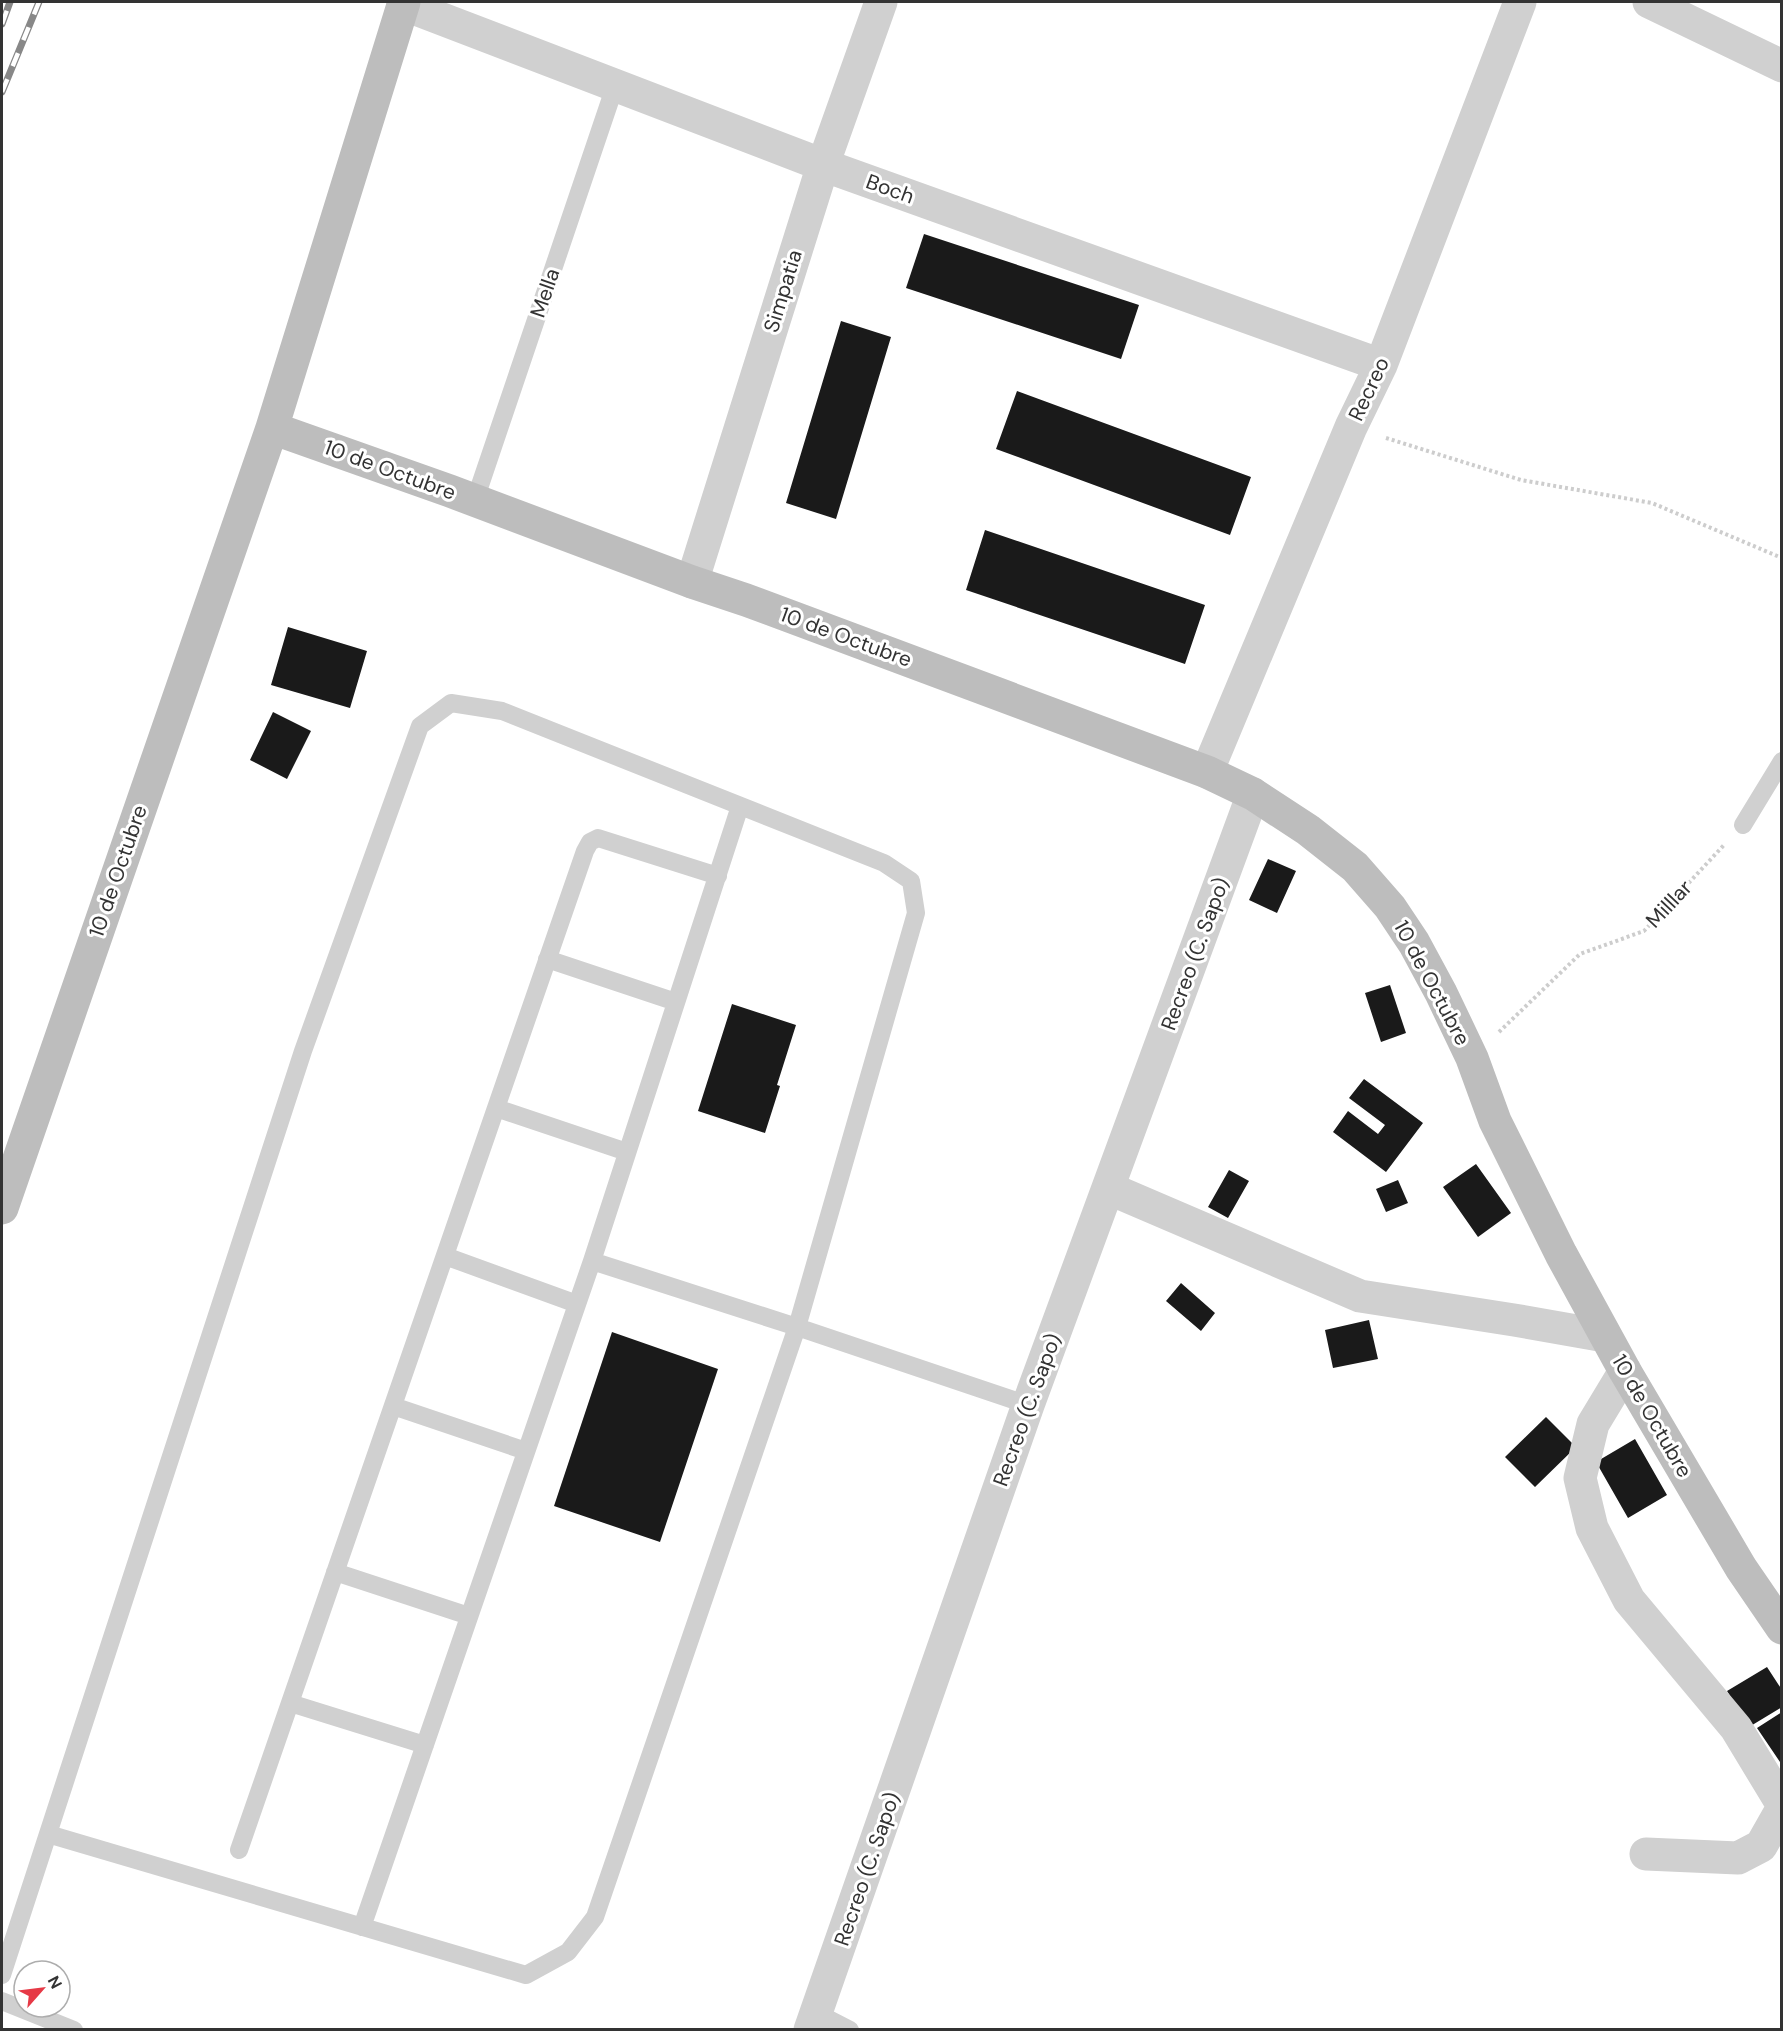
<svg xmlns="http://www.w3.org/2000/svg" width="1783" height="2031" viewBox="0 0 1783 2031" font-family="'DM Sans',sans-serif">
<rect width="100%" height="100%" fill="#fff"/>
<path fill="#1a1a1a" d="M924,234L1139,305L1121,359L906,288Z
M841,321L891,337L836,519L786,503Z
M1017,391L1251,477L1230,535L996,449Z
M985,530L1205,605L1185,664L966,590Z
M288,627L367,651L350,708L271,685Z
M273,712L311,731L287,779L250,760Z
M1268,859L1296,871L1277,913L1249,900Z
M1390,985L1406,1033L1381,1042L1365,993Z
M732,1004L796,1025L777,1085L780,1086L765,1133L698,1111Z
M1364,1079L1423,1123L1386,1172L1333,1132L1348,1111L1378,1134L1385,1125L1349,1098Z
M1476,1164L1511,1213L1478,1237L1443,1187Z
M1229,1170L1249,1181L1228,1218L1208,1207Z
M1398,1180L1408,1203L1386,1212L1376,1189Z
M1181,1283L1215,1313L1201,1331L1166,1301Z
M1369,1320L1378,1359L1333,1368L1325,1330Z
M612,1332L718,1369L660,1542L554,1506Z
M1546,1417L1576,1447L1535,1487L1505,1457Z
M1635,1439L1667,1495L1628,1518L1596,1462Z
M1767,1667L1782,1690V1707L1749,1727L1727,1691Z
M1782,1712V1765L1757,1728Z"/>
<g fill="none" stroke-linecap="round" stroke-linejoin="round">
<path stroke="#cdcdcd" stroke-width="4" stroke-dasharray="3 3" stroke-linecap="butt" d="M1386,438L1521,480L1652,503L1782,558
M1499,1032L1580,954L1644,931L1724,845"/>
<path stroke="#d0d0d0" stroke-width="18" d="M475,500L615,86
M1743,825L1782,761
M547,959L676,1002
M496,1108L627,1152
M445,1256L577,1304
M592,1261L797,1327L1028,1405
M393,1406L526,1451
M335,1572L469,1616
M290,1703L425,1745
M239,1850L585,851L590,842L598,838L718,876
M362,1927L592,1261L740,806
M2,1975L303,1051L420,726L451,703L502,711L884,863L911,881L916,913L797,1327L595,1917L568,1952L526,1975L48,1834
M2,2001L74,2030
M817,2013L850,2030"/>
<path stroke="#d0d0d0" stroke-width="33" d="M1649,2L1782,66
M403,4L823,165L1381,365
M692,582L823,165L881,2
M1207,772L1351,427L1381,365L1520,2
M1108,1188L1360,1296L1514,1320L1605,1336
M1625,1371L1593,1424L1580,1478L1592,1528L1629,1600L1736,1728L1782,1804
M1646,1854L1738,1858L1761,1846L1782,1809
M810,2030L1028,1405L1253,794"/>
<path stroke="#bdbdbd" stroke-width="33" d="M272,428L450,491L692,582L746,600L1207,772L1253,794L1308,830L1355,867L1390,907L1414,943L1441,993L1472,1058L1495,1121L1561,1254L1625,1371L1741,1568L1782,1628
M2,1208L272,428L404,2"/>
<g stroke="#888" stroke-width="7">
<path id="rail" d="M2,24L10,2
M2,92L39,2"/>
</g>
<use href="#rail" stroke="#fff" stroke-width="4.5" stroke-dasharray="14" stroke-linecap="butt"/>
</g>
<g text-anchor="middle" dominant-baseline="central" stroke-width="6" stroke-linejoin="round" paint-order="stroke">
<g font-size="21" fill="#333" stroke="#fff">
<text transform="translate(890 189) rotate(20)">Boch</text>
<text transform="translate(783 291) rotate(-73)">Simpatia</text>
<text transform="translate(545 293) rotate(-71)">Mella</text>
<text transform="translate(1369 389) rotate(-65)">Recreo</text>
<text transform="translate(390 470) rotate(20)">10 de Octubre</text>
<text transform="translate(846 637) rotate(20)">10 de Octubre</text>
<text transform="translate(118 871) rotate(-71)">10 de Octubre</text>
<text transform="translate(1669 904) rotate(-47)">Milllar</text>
<text transform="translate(1195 954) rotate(-70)">Recreo (C. Sapo)</text>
<text transform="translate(1432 983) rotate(62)">10 de Octubre</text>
<text transform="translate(1027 1410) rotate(-70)">Recreo (C. Sapo)</text>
<text transform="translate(1652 1416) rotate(60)">10 de Octubre</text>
<text transform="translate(867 1869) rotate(-71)">Recreo (C. Sapo)</text>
</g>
</g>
<rect width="1783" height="2031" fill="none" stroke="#333333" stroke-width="6"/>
<g transform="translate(42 1989) rotate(62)"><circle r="28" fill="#ffffff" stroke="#adadad" stroke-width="1.5"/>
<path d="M0-4.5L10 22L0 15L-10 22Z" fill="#e63946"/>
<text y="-9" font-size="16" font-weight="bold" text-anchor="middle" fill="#333333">N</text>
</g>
</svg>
